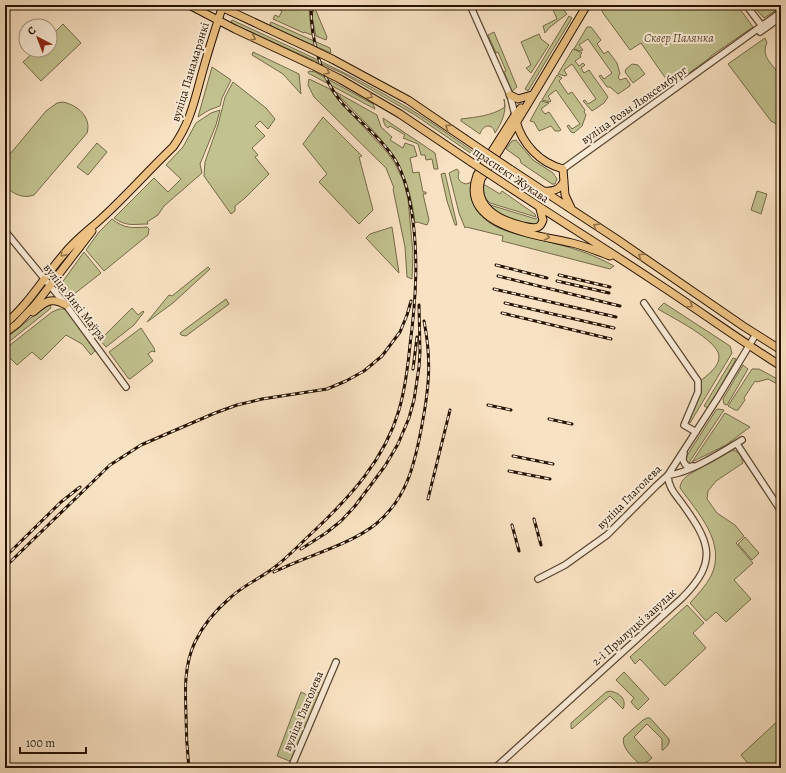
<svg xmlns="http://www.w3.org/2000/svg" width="786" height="773" viewBox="0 0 786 773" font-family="Alegreya,serif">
<rect width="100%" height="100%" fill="#f9e2c3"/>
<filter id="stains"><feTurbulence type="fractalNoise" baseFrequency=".005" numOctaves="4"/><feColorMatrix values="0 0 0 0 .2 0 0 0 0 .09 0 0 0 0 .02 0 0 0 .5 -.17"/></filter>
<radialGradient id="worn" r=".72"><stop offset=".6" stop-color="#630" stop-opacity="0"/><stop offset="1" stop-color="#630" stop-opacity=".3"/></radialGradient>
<path fill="#c2c290" stroke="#746a48" d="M281,5H309L310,20L312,35L304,32V33L273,19L275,15L279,17L282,11L278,9Z
M551,5H560L567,14L550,27L545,33L543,26L557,19Z
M602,5H737L753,27L711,56V57L671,86L641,43L630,50L603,13L601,8Z
M755,5H781V7L764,18L754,7Z
M314,6L327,37L326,40L316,36L312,17Z
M569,16L572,18L528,91L525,89Z
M232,20C288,46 345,71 398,102C428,119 456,140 484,159L482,161L415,115L344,74L231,23Z
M271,22L330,48L331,53L272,27L270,24Z
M63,24L81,43L41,81L23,62L36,50H50V37Z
M587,27H591L601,40L597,44L604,54L608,51L617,63L620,74L618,77L620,80L626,78L630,84V86L618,94L610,87H607L599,76L601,75L604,79L612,73L588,39L579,45L583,50L581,51L574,49Z
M494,32L517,87L512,91L504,72L506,71L498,52L496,53L488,35Z
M539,34L541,39L549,45L531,73L526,68L531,65L521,42Z
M765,38L767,43C760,57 774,65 780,76C783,83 781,118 781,127L771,121L728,64Z
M573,49L582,53L580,55L581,57L575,61L579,66L583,63L585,65L581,68L584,73L589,70L608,97L604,103L592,111L583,101L585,100L588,104L596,99L572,64L564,70L567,75L565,76L558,74Z
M253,52L299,74L301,94L283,74L252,55Z
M632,64L638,65L645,74L633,83L625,72L626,69Z
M212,67L231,80L222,98L220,106L209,110L198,117Z
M309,71L315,72L373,104L375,109L308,73Z
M557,75L562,78L559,81L568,94L572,92L585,110L584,112L586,115L582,126L574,133L571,132L567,126L569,125L572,129L580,124L556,90L548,96L551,101L550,102L542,100Z
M309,79L330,89L339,101L387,152L394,162L403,180L408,199L413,254L412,279L407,277L405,247L393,189L394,188L386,168L314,97L308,85Z
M233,82L266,108L275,119L268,129L260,121L255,126L265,136L252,148L258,155L255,157L269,174L245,198L235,206V211L231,214L204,176L205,162L218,125L225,97Z
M336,92L377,115L381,127L392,137L390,140L403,148L405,143L414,146L417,156L410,158L413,173L419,172L423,192H426V194H423L429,220L427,225L417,222L415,223C409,177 398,156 366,123C356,113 345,103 336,92Z
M504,99C507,112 502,122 495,133C493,123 483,124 480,134L461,121V119C476,117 492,116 505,107Z
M541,101L549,103L541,109L545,114L549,112L561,130L559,131H555L551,126L539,131L534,122L530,121Z
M63,102C77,105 92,117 87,133L34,195C23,199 13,194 5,186V160L46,111L57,103Z
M220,110L216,125L200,164L202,173L164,206L158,215L147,222L148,224C133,224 127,227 114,218L154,178L168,192L181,179L166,165L183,147L196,123L211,113Z
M323,117L362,156L359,157L373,210L359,224L319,182L327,174L303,144Z
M383,118L435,153L438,169H434L432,159L426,160L425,155H421L418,144L403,138L405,135L390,126L388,128C384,126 384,122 383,118Z
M516,140L533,160L553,173L557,179L555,184H552L521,163L520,159L506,149L512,141Z
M97,143L107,152L88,175L77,167Z
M457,169L459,172C457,179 459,182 466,184L472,182C466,232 522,234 557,244C577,249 596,256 614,266L610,269L502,241L503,236L466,227L465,228L459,213L449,173Z
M445,173L457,225H455L447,201L441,174Z
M483,185H485L500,194L502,191L535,214L536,217L490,203C484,198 483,193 483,185Z
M757,191L767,194L761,214L751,210Z
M487,204L536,219L538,217L540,218L538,223L534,225C515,222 500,219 487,204Z
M112,219C125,229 132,228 147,227L149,229L148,235L104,271L86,250L99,232Z
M392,227L399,273L366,238L370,234Z
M84,252L101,273L69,298L62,288L61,284Z
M208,267L210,269L173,303L147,322L169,295L172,296Z
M226,299L229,304L186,336L181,335L180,333Z
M664,303L730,346L732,353L690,423L687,421L701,388L699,382C706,376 720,367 719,356C718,340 671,317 658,309Z
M48,304H50L51,308L5,345V339Z
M132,308L138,315L143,311L144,312L134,325L106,347L100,340Z
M59,309H64L67,311L95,351L91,355L82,344L66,335L41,360L32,352L17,365L5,353V349L52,312Z
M141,328L154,348L155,352L152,351L148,354L153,361L130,379L128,378L109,352Z
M733,358L736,359L708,408L704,406Z
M743,365L748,369L727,405L724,404L723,399Z
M752,369H759L781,381V386L768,379L757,382L755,381L744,398L745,400L738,410H735L728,406Z
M718,409L724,410L688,464L686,460L688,454L716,410Z
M725,413L750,427L726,445L692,462Z
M732,450C739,451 742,457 743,463L716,481L708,491L707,499L717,513L735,525L744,536L736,543L753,563L734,580L751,599L726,622L716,612L706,621L690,603C697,595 706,586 711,576C727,543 698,513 680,488C680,482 685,477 690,474Z
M745,537L759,553L752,560L738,544Z
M687,605L704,623L693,633L706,648L665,686L640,659L635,664L630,657Z
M624,672L649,699L638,710L631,702L634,698L616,680Z
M326,685L292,762L277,756L301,692L307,695L316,688L318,693Z
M610,691C620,693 627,699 623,709L610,696L572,729L571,728V723L606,692Z
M647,718H650L669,739C670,745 666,747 663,750H662V739L647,724L634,737L652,758L642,766C635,760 620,747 624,737L643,720Z
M781,718V768H752L741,755Z"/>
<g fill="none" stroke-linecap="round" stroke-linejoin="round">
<g stroke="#5a4632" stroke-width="8">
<path id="minor" d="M470,5L510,95L515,115
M746,5L762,26
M760,32L781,17
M563,169L781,12
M5,231L66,305L126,387
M644,303L698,381V392L684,425L696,432
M737,444L781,511
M684,453C682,460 683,463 688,467L693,466
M668,475C688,474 724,451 742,440
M538,579L565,565L607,535L656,486L668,475L717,399L756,334
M291,768L336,662
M495,768L682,598C720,560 709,541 681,502C674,493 668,486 668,475"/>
</g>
<g stroke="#251201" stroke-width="9">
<path id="major" d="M189,5L235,29L314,66
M217,5L309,48
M332,59L408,100L480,149
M340,79L400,114L471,162
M510,95L518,99L532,95
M521,108L515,115L477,175C458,227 539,235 572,243C585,246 597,251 610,256
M516,121C522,144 540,163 563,169L565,195L571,208
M510,169L618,240L743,326L781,350
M500,181C551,215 603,247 654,281C697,309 738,339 781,366
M543,191C553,192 560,190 564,181
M540,209L543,220C542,223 541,226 538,227C534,229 527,227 523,226C499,220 473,207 481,179C518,122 552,63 587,5
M33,312C45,302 51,296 66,305
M5,324C29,304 44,277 64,254C75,240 89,230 102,218C126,196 149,170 173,147C191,122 195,98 203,70C209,48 216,27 223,5
M5,333L17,324L35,305L92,231"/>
</g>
<use href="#minor" stroke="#fbecd8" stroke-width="5.5"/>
<use href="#major" stroke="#ecc182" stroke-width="7"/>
<g stroke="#251201" stroke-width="3">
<path id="rail" d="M496,265L547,278
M559,275L610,287
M498,276L620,306
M557,281L609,293
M494,289L616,317
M505,303L614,328
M502,313L611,339
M413,369L417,337
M488,405L511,410
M549,419L572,424
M513,456L553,464
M509,471L550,479
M428,499L450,410
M534,519L541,545
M512,525L519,551
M301,549L326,533L341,521L355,506L385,466L398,444L409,418L414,400L419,367L420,352L419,305
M5,557L61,502L80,487
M5,567L110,465L141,445L215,413L237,405L262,399L327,389L346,381L364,371L382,356L400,332L407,315L411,301
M274,572C306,556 348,546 376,524C406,499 414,467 421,430C429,390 432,361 424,321
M189,768C187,750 186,733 186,715C185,690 184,665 195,642C203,625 217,609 231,597C244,585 261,578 275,567C289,556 301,543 314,531C350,497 385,459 399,410C405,389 408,366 410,345C416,299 419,254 411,208C408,191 404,173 394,158C380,137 360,122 343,104C320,78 311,39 311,5"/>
</g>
<use href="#rail" stroke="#fbecd8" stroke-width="1.5" stroke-dasharray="4.5" stroke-linecap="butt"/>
<g stroke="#251201" stroke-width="9" stroke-linecap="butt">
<path id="major-bridge" d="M309,48L332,59
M314,66L340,79
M480,149L510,169
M471,162L500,181"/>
</g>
<use href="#major-bridge" stroke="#ecc182" stroke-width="7"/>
</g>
<defs><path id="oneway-chevron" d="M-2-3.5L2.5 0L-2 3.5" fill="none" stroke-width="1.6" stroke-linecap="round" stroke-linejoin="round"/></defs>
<g stroke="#927248">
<use href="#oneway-chevron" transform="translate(253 38) rotate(25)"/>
<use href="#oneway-chevron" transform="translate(327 72) rotate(27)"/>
<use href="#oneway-chevron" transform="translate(370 96) rotate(29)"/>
<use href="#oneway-chevron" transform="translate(448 127) rotate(-145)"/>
<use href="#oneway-chevron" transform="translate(596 226) rotate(-148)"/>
<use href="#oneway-chevron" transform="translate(547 237) rotate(13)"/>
<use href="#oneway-chevron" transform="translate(63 254) rotate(130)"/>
<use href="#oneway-chevron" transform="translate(641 256) rotate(-145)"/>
<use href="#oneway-chevron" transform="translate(690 305) rotate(35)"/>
</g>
<g text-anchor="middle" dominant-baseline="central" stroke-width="4" stroke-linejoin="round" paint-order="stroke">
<g font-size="12" font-style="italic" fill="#5c5033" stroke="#fbecd8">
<text x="679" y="38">Сквер Палянка</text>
</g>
<g font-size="12" fill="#251201" stroke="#fbecd8">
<text transform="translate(190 72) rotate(-73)">вуліца Панамарэнкі</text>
<text transform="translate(634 105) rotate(-35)">вуліца Розы Люксембург</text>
<text transform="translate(511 175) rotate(34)">праспект Жукава</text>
<text transform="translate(75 302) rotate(52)">вуліца Янкі Маўра</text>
<text transform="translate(629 497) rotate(-45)">вуліца Глаголева</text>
<text transform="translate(634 627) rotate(-42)">2-і Прылуцкі завулак</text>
<text transform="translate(303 711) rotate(-67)">вуліца Глаголева</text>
</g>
</g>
<rect width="786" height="773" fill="none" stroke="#f9e2c3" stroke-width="20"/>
<rect x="6" y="6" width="774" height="761" fill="none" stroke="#251201" stroke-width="2"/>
<rect x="10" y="10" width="766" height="753" fill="none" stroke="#251201"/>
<g transform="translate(38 38) rotate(318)"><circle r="19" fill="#fbecd8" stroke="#a59582"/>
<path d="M0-3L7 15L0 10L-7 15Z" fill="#8f2418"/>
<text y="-6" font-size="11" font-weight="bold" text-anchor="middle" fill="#251201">С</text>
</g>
<path d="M20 747v6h66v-6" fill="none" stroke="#251201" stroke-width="2"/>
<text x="26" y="747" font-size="12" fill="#251201" stroke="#fbecd8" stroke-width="3" paint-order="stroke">100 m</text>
<rect width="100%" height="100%" filter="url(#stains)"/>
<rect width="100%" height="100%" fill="url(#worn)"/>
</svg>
